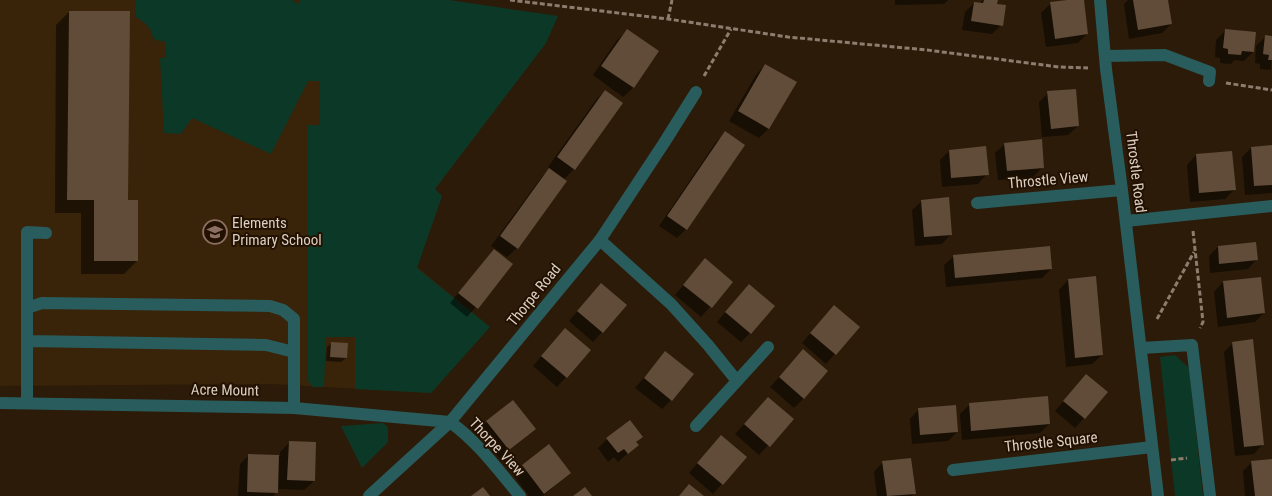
<svg xmlns="http://www.w3.org/2000/svg" width="1272" height="496" viewBox="0 0 1272 496" font-family="'Roboto Condensed',sans-serif">
<rect width="100%" height="100%" fill="#2c1b08"/>
<path fill="#392309" d="M0,0H443L546,43L435,189L442,196L417,267L490,327L431,393L271,384L0,386Z"/>
<path fill="#0c3827" d="M136,0H292L300,5V0H449L558,16L546,43L435,189L442,196L417,268L490,327L431,393L355,389V337H326L324,387H313L308,381L307,125H320V81H308L271,154L192,118L181,134L164,133L160,58H166V42L156,40L153,38C151,26 144,23 135,16Z
M1175,355L1189,368L1203,496H1175L1160,357Z
M383,423L388,427V442L362,468L341,426Z"/>
<path fill="#0007" d="M895,0H948L944,4L895,5Z
M983,0H996L995,5L1001,25L992,34L962,30L965,12L974,3L979,4Z
M1083,0L1087,34L1078,43L1046,47L1041,13L1051,3Z
M1128,0H1167L1171,24L1162,33L1129,39L1124,4Z
M69,12L127,201L137,261L124,274H81V213H55L56,25Z
M627,31L657,52L633,88L623,97L593,75L617,40Z
M1225,31L1253,52L1244,61L1234,60L1231,64L1220,63V58L1215,57L1216,40Z
M1266,36L1272,37L1271,70L1260,69V64L1255,63L1256,46Z
M765,65L795,83L768,129L759,138L729,121L756,75Z
M605,91L622,103L574,169L563,180L517,248L507,257L491,246L540,179L550,168L548,167L596,100Z
M1048,93L1078,126L1068,135L1042,137L1039,102Z
M726,133L686,229L677,238L659,226L716,142Z
M1005,144L1043,167L1033,177L998,180L995,153Z
M1272,147V193L1245,195L1242,157L1251,148Z
M949,151L987,174L978,184L942,187L940,160Z
M1196,155L1235,189L1225,199L1190,202L1187,165Z
M922,201L951,234L942,244L915,246L912,210Z
M1218,247L1257,259L1248,269L1210,273L1209,256Z
M494,250L512,265L467,317L450,303Z
M954,256L1051,269L1042,278L946,287L944,265Z
M705,260L731,282L701,317L675,295Z
M1068,280L1102,355L1092,364L1066,367L1059,290Z
M1223,282L1264,313L1255,322L1218,327L1214,292Z
M592,294L602,332L593,342L569,321Z
M740,295L750,333L741,342L717,322Z
M825,316L858,327L826,364L802,343Z
M556,339L566,377L557,387L533,366Z
M332,343L346,358L341,362L326,361L327,347Z
M1233,343L1263,444L1254,454L1235,456L1224,352Z
M803,351L804,398L794,408L770,387Z
M666,353L671,400L662,409L635,388Z
M1086,375L1084,418L1075,428L1055,411Z
M970,404L1049,424L1040,433L962,440L960,414Z
M759,408L792,419L759,455L735,434Z
M919,409L957,432L948,441L912,444L910,419Z
M487,422L534,429L499,458L478,431Z
M642,437L635,443L637,445L618,462L614,457L608,462L598,448L607,439Z
M290,442L314,481L304,490L277,489V492L273,496H238L240,464L249,455L280,456V452Z
M549,446L570,473L543,496H529L514,476Z
M712,446L745,457L713,494L689,473Z
M883,462L914,493L912,496H877L874,472Z
M1252,462L1272,464V496H1245L1243,471Z"/>
<path fill="#604c38" d="M984,0H998L997,4L1006,5L1003,26L971,21L974,2L983,3Z
M1067,0H1084L1088,34L1055,39L1050,2Z
M1133,0H1168L1172,24L1138,30Z
M69,11H130L128,200H138V261H94V200H67Z
M627,29L659,51L634,88L601,66Z
M1225,29L1256,32L1254,52L1242,51L1241,55L1228,54V49L1223,48Z
M1265,35L1272,36V60H1268L1269,55L1263,54Z
M765,64L797,82L769,129L738,111Z
M1076,89L1079,126L1051,129L1047,91Z
M605,90L623,103L575,170L557,157Z
M725,131L745,145L687,230L667,216Z
M1042,139L1044,168L1007,171L1004,143Z
M1272,145V185L1254,186L1251,147Z
M986,146L989,175L951,178L949,150Z
M1232,151L1236,190L1199,193L1196,154Z
M549,168L567,181L518,249L500,236Z
M949,197L952,235L924,237L921,200Z
M1256,242L1258,260L1219,264L1218,246Z
M1050,246L1052,269L955,278L953,255Z
M494,249L513,264L478,309L458,293Z
M705,258L733,282L712,308L683,285Z
M1096,276L1103,355L1075,358L1068,279Z
M1261,277L1265,313L1227,318L1223,281Z
M601,283L627,305L603,333L577,311Z
M749,284L775,306L751,334L725,312Z
M834,305L860,327L836,355L810,333Z
M565,328L591,350L567,378L541,356Z
M1253,339L1264,445L1244,447L1232,342Z
M331,342L348,343L347,358L330,357Z
M803,349L828,371L804,399L779,377Z
M665,351L694,374L672,401L644,378Z
M1086,374L1108,392L1085,419L1063,401Z
M1048,396L1050,424L971,431L969,403Z
M768,397L794,419L770,447L744,424Z
M513,400L536,429L509,450L486,421Z
M956,405L958,432L920,435L918,408Z
M630,420L643,437L636,442L639,445L628,454L624,449L618,453L606,438Z
M721,435L747,457L723,485L697,463Z
M289,441L316,442L315,481L287,480Z
M549,444L571,473L544,494L522,465Z
M248,454L279,455L278,493L247,492Z
M911,458L916,494L887,496L882,461Z
M1272,459V496H1255L1251,461Z
M689,484L704,496H679Z
M483,487L490,496H471Z
M585,487L592,496H573Z"/>
<g fill="none" stroke-linecap="round" stroke-linejoin="round">
<path stroke="#8c7d6e" stroke-width="3" stroke-dasharray="5 2.5" stroke-linecap="butt" d="M510,0L668,19L788,37L927,50L1059,67L1088,68
M668,19L672,0
M704,76L731,29
M1226,83L1272,90
M1193,231L1203,322L1200,328
M1157,319L1194,252
M1171,460L1187,458"/>
<path stroke="#295c5c" stroke-width="12" d="M600,240L671,304L708,345L737,381
M27,308L42,303L270,306L283,310L294,319V408
M27,341L266,345L294,352
M27,403V232L46,233"/>
<path stroke="#295c5c" stroke-width="12" d="M1100,0L1106,69L1122,190L1158,496
M1105,56L1165,55L1210,72L1209,81
M977,203L1122,190
M1126,221L1272,206
M1141,348L1192,345L1210,496
M0,403L294,408L450,422C478,442 498,470 520,496
M696,426L768,347
M953,470L1152,447
M369,496L450,422L600,240L664,143L696,92"/>
</g>
<defs>
<g id="school-ring" transform="scale(1.25)"><circle r="9.5" fill="#221101" stroke="#8d6e63" stroke-width="1.5"/><path d="M0-5L7-2L0 1L-7-2ZM-4 1L0 2.5L4 1V4Q0 6-4 4Z" fill="#8d6e63"/></g>
</defs>
<g fill-rule="evenodd">
<use href="#school-ring" x="215" y="232"/>
</g>
<g text-anchor="middle" dominant-baseline="central" stroke-width="4" stroke-linejoin="round" paint-order="stroke">
<g font-size="15" fill="#dbcfc3" stroke="#221101">
<text transform="translate(1136 172) rotate(83)">Throstle Road</text>
<text transform="translate(1048 180) rotate(-5)">Throstle View</text>
<text transform="translate(534 295) rotate(-51)">Thorpe Road</text>
<text transform="translate(225 390) rotate(1)">Acre Mount</text>
<text transform="translate(1051 442) rotate(-6)">Throstle Square</text>
<text transform="translate(497 447) rotate(47)">Thorpe View</text>
</g>
<g font-size="15" fill="#dbcfc3" stroke="#221101" text-anchor="start">
<text x="232" y="223">Elements<tspan x="232" dy="17">Primary School</tspan></text>
</g>
</g>
</svg>
